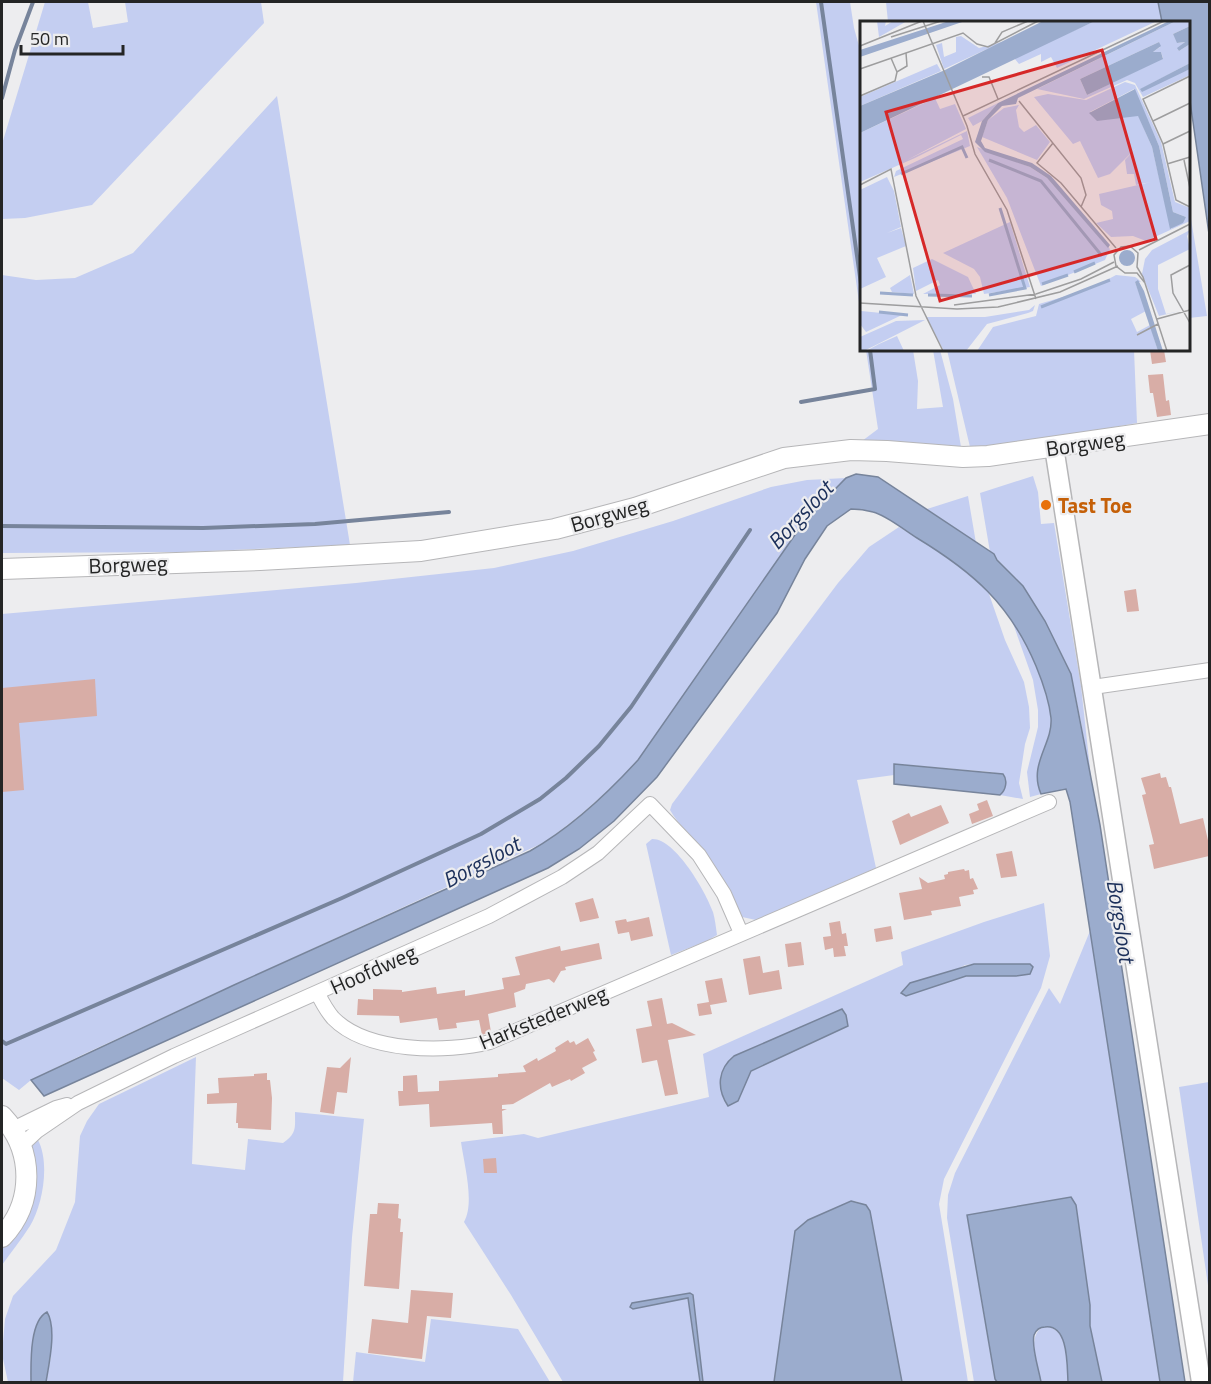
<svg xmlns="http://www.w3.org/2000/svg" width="1211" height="1384" viewBox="0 0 1211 1384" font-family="'Titillium Web',sans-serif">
<rect width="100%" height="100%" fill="#ededef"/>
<path fill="#c4cef1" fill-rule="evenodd" d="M45,2H88L93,28L128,22L125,2H261L264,23L92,205L25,218L2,219V144Z
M816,2H850L854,28L861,53V316Z
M886,2H1158L1162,22H888Z
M277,96L350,545L184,552L2,553V275L36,280L75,278L133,253Z
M1188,201L1207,316L1189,318H1188Z
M866,350H913L918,381L917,409L943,407L933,350H940L953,399L961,447L862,441L878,429Z
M947,350H1134L1137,423L1018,444L970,447Z
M1033,476L1038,492L1041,524L1054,523L1081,686L1093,796L1081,722L1071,674L1045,621L1023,586L990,552L980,493Z
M846,478L806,519L638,760C610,791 579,817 545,842L84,1054L31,1080L19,1090L2,1078V614L356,583L494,568L573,551L673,521L771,487L807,480Z
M968,496L976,543L927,509Z
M899,527L946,555L988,591L1005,640L1024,682L1029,707L1030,728L1025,744L1019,783L1023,799L1000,795C1006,790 1006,784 1005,776L991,772L894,764V775L857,780L876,868L756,920L742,917C730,894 719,872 703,851C693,837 679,826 670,810L672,804L838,583L869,547Z
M1010,615C1025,640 1054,692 1051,722C1049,747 1030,768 1041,794L1030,797L1027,772L1038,727V710L1033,680Z
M652,839C675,838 706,892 713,912C715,919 716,928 717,935L707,941L671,955L646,844Z
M1044,903L1050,956L1041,988L944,1179L939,1204L968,1382H902L870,1211C864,1205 860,1201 851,1201L808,1220L795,1231L774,1382H703L693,1295L630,1308L688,1298L700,1382H563L511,1295L464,1222C475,1203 464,1164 461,1142L524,1134L538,1138L709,1097L703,1054L903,965L901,952L984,922ZM974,964H1030V974L1016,976H966L906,996L965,965ZM841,1009L846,1015L751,1071L745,1082L740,1097L728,1106L724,1100L721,1082Z
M1090,931L1160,1382H1102L1090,1326V1305L1076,1205L979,1288L995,1379L997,1382H974L947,1218L948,1195L955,1173L1049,988L1060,1004Z
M196,1057L192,1164L245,1170L248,1139L283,1143C297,1133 295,1128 295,1112L364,1119L352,1237L343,1382H46L51,1356L34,1330L31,1382H8L2,1354L5,1319L13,1296L56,1250L75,1202L80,1136L87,1121L99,1104Z
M1209,1082H1210L1209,1292L1179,1087Z
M38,1140C50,1163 43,1204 30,1226C21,1240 11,1252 2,1265V1245L30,1148Z
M431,1319L518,1329L550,1382H353L356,1352L425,1362Z
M1045,1326C1070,1329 1067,1363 1068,1382H1041C1038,1366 1025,1334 1045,1326Z"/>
<path fill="#9baccd" stroke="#77849b" stroke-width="1.5" d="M1158,2H1209V234L1189,94L1188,22H1162Z
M856,474L878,477L994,554L997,560L1023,586L1045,621L1071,674L1100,825L1185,1382H1160L1070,802L1066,789L1041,794C1028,764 1053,744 1051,718C1049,699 1043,683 1036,666C1010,604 973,572 917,538C904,530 886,515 873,512C866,510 858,509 851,509L827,526L805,559L777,613L657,777L614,821L579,849L548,868L44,1096L31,1080L234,985L530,851C571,828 606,795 638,760L806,519L846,478Z
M894,764L1003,774C1008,780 1006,790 1000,795L894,784Z
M974,964H1030L1033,967L1030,974L1016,976H966L906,996L901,993L910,983Z
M842,1009L846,1015L848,1026L751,1071L738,1101L728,1106C716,1088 718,1069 734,1056Z
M1071,1197L1076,1205L1090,1305V1326L1102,1382H1068C1067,1367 1069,1324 1045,1327C1040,1327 1036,1330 1034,1335C1031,1346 1039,1370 1041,1382H997L995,1379L967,1215Z
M851,1201L866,1205L870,1211L902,1382H774L795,1231L808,1220Z
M690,1293L693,1295L703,1382H700L688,1298L633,1309L630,1307L632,1303Z
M47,1312C57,1328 49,1364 46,1382H31C31,1365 29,1321 47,1312Z"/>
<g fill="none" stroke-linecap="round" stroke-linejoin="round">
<path stroke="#77849b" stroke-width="4" d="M821,2L862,291
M2,98L15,50L33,2
M801,402L875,389L870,350
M2,526L203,528L315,524L449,512
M2,1041L6,1044L342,898L481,834L540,799L566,778L599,746L631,707L750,530"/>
</g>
<path fill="#d8ada6" d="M1150,350H1164L1166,362L1152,364Z
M1163,374L1166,401L1169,400L1171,415L1157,417L1153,393H1150L1148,375Z
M1136,589L1139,611L1127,612L1124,591Z
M95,679L97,716L19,723L24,790L2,792V688Z
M1160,773L1161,778L1166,777L1169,787H1171L1180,824L1203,818L1209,845V856L1154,869L1149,845L1154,844L1142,795L1146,794L1141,778Z
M987,800L993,816L972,824L969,814L979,810L977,804Z
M941,805L949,823L900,845L892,821L909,813L911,817Z
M1012,851L1017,876L1001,878L996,854Z
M964,869L965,871L969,870L970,879L973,878L978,889L973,890L974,894L959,897L961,906L931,911L932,915L904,920L899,893L922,889L919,877L928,883L945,879L944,875L948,874V872Z
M593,898L599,918L580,922L575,903Z
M649,917L653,936L631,941L629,932L618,934L615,921L626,919L627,922Z
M840,921L842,934L846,933L848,946H844L846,956L834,957L833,948L825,950L823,937L831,936L829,923Z
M891,926L893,939L876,942L874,929Z
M801,942L804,965L788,967L785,944Z
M599,943L602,959L565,967L566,970L561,971L554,983L549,979L526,984L525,989L514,993L516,1007L488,1014L491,1032L487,1033L482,1035L479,1020L456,1023L457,1028L439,1030L437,1018L400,1023L399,1016L357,1015L358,999L373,1000V989L402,990V992L436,987L437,994L465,990V996L504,989L502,978L520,975L515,957L560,946L561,951Z
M760,956L763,973L779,970L782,989L749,995L743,959Z
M722,978L727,1002L710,1005L712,1014L699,1016L697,1004L709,1002L705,981Z
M662,998L667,1024L672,1023L696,1035L668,1040L678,1094L665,1096L657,1060L642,1063L636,1029L652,1026L647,1001Z
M588,1038L595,1051L593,1052L597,1060L582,1068L585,1073L571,1081L570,1079L552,1087L550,1083L513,1104L502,1105V1109H507L502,1111L503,1134H493L492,1123L430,1127L429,1104L399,1106L398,1091H403V1076L417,1075L418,1092L439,1091V1081L498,1077V1074L526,1072L523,1066L537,1058L538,1061L556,1051L555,1048L568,1040L570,1043L574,1041L576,1045Z
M351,1057L347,1093L337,1092L334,1114L320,1112L327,1067L340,1068Z
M267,1073V1080H270L272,1098L271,1130L238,1128V1123H236L237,1103L207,1104V1094L219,1093L218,1078L254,1076V1074Z
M496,1158L497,1173H484L483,1159Z
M378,1203L399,1204L398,1218L401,1219L400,1232H403L399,1289L364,1286L370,1214H377Z
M411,1290L453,1293L451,1318L427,1316L422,1359L368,1353L372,1319L408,1323Z"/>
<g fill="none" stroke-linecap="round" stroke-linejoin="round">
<g stroke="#b6b6b8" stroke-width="16">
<path id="minor" d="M1093,687L1210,670
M318,994C322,1002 327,1011 333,1018C367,1053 447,1053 490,1042L1049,802
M13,1129L56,1108L67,1105
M21,1146L37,1131L78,1103L174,1056L489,916L562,877L598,853L650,804L699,855L724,894L741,933"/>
</g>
<g stroke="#b6b6b8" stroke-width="21">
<path id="tertiary" d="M1054,447L1201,1382"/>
</g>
<g stroke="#b6b6b8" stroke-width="22">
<path id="secondary" d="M2,569L260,560L421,551L555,529L635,508L784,458L851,450L887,451L963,457L988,456L1210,424
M2,1116C34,1150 35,1202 2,1237"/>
</g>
<use href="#minor" stroke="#fff" stroke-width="14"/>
<use href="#tertiary" stroke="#fff" stroke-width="18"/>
<use href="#secondary" stroke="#fff" stroke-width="20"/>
</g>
<circle fill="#e8710a" stroke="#ededef" stroke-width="2" cx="1046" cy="505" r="6"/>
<g text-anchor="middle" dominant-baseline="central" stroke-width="4.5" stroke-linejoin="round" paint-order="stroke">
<g font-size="21" fill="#242525" stroke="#ededef">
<text transform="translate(1085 443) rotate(-8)">Borgweg</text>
<text transform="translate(609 514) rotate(-16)">Borgweg</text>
<text transform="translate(128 564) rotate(-2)">Borgweg</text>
<text transform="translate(373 969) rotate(-24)">Hoofdweg</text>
<text transform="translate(543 1017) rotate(-22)">Harkstederweg</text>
</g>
<g font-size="21" font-weight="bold" fill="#c56008" stroke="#ededef" text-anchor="start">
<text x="1058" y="505">Tast Toe</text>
</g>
<g font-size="22" font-style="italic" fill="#1b2f5a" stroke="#ededef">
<text transform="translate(800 515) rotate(-47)">Borgsloot</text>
<text transform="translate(481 862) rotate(-28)">Borgsloot</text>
<text transform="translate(1121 921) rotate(81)">Borgsloot</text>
</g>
</g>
<g transform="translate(860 21)">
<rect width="330" height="330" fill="#ededef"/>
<path d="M17,0H26L25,5L33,0H47L19,16ZM235,0H297L197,47L191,36L181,41V33L159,43L154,37ZM316,0H330V5L313,13L318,22L325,21L318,27L319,30L330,23V42L281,68L330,48V54L283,76L275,62L267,59L224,78L177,68ZM299,21L300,26L293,31H301L303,37L227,74L220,58ZM101,15L119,27L142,21L84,48L76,24L82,22L84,36L96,31V16ZM77,43L81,50L0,85V76ZM265,61L275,64L301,121L315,181L330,187V200L286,220L273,215L251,216L236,202L253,198L252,190L241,184L239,173L291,161L276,164L274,153H267L265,139L276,127L250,153L238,157L220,120L213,123L174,76L188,73L226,79ZM274,68L299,125L313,191L326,196L311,208L292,126L278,94L230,91ZM156,73L138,82L122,100L113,105L108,97ZM75,77L80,88L95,83L106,108L47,139L107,110L110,125L34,156L36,150L103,118L101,114L55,137L0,161V112ZM159,84L156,89L159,106L164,111L176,104L190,121L177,139L122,116L128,99L144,87ZM117,126L170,146L187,157L250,228L245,239L181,265L147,177ZM27,156L34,170L41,206L27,212L41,207L46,225L17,237L26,256L0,268V169ZM150,201L170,266L124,273L120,256L114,248L83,232ZM330,209L327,215L330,228L298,244V268L306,293L320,290L299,295L282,253L285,238L292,229ZM72,238L108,256L116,273H63L80,264L78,259L56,270L53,247ZM50,254L54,273L32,271L30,267ZM256,254L275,256L278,258L281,261H275L286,290L271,298L277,311L290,304L298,330H117L133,306L176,295L179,283L230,268ZM175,284L173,290L168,292L127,303L106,330H84L66,296H125L169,289ZM0,290H1L42,294L6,311L0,303ZM65,299L4,330H0V316L36,300ZM37,315L44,330H6L19,323Z" fill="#c4cef1" fill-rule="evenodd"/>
<path d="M89,0H105L0,36V29ZM183,0H235L0,112V85L85,49ZM309,0H316L158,77L156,83L142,85L128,99L121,120L125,127L172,142L191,155L250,224L248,227L187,157L170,146L125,131L115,121L122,100L138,82ZM330,5V23L319,30L317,27L325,21L317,22L313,13ZM299,21L301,25L293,31H301L303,38L227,74L220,58ZM330,42V48L282,71L280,68ZM275,68L299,125L313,191L326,196L323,202L310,208L292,126L278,95L237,100L229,92ZM259 237a8 8 0 1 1 16 0a8 8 0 1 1-16 0ZM278,259L284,270L303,330H298L275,261Z" fill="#9baccd"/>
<path fill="none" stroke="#9baccd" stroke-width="3" d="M129,139L181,160L242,235M41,153L102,126L107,137M214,251L235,242M182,263L208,254M20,272L53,274M68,274L112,275M129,274L165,267L140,187M181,286L250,259M19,291L48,294"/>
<path fill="none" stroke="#9d9d9e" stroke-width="1.5" d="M63,0L107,105L115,133L147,189L176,278M31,16L81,0M135,22L142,11L168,0M0,25L62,0M31,37L37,51L47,45L46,32M0,48L103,12L117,23L128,26L178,0M330,55L283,78L303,123L316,179L330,186M122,56H129L138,78M0,75L35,60L37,51M159,80L221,157L226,174L221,186M103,95L304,0M293,100L330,82M193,122L177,142L201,162L256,227M303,123L330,110M324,139L330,167M307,143L330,136M0,164L31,148L56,275L83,330M279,229L330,203M330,244L311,254L313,272L330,302M285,262L277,252H265L256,245L254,234L261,226L270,225L278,232L277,246L283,256L307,330M0,282L97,288L138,286L200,271L258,245M94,284L176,273L221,258L254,241M297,298L330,289M277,314L298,303"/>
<path fill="#d62828" fill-opacity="0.15" stroke="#d62828" stroke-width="3" d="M242,29L296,218L80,280L26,91Z"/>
<rect width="330" height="330" fill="none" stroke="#242525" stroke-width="3"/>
</g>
<rect width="1211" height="1384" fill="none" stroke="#242525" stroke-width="6"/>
<path d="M21 45v9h102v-9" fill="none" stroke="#242525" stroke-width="3"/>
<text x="30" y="45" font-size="18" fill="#242525" stroke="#ededef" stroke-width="4.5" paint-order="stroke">50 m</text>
</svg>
